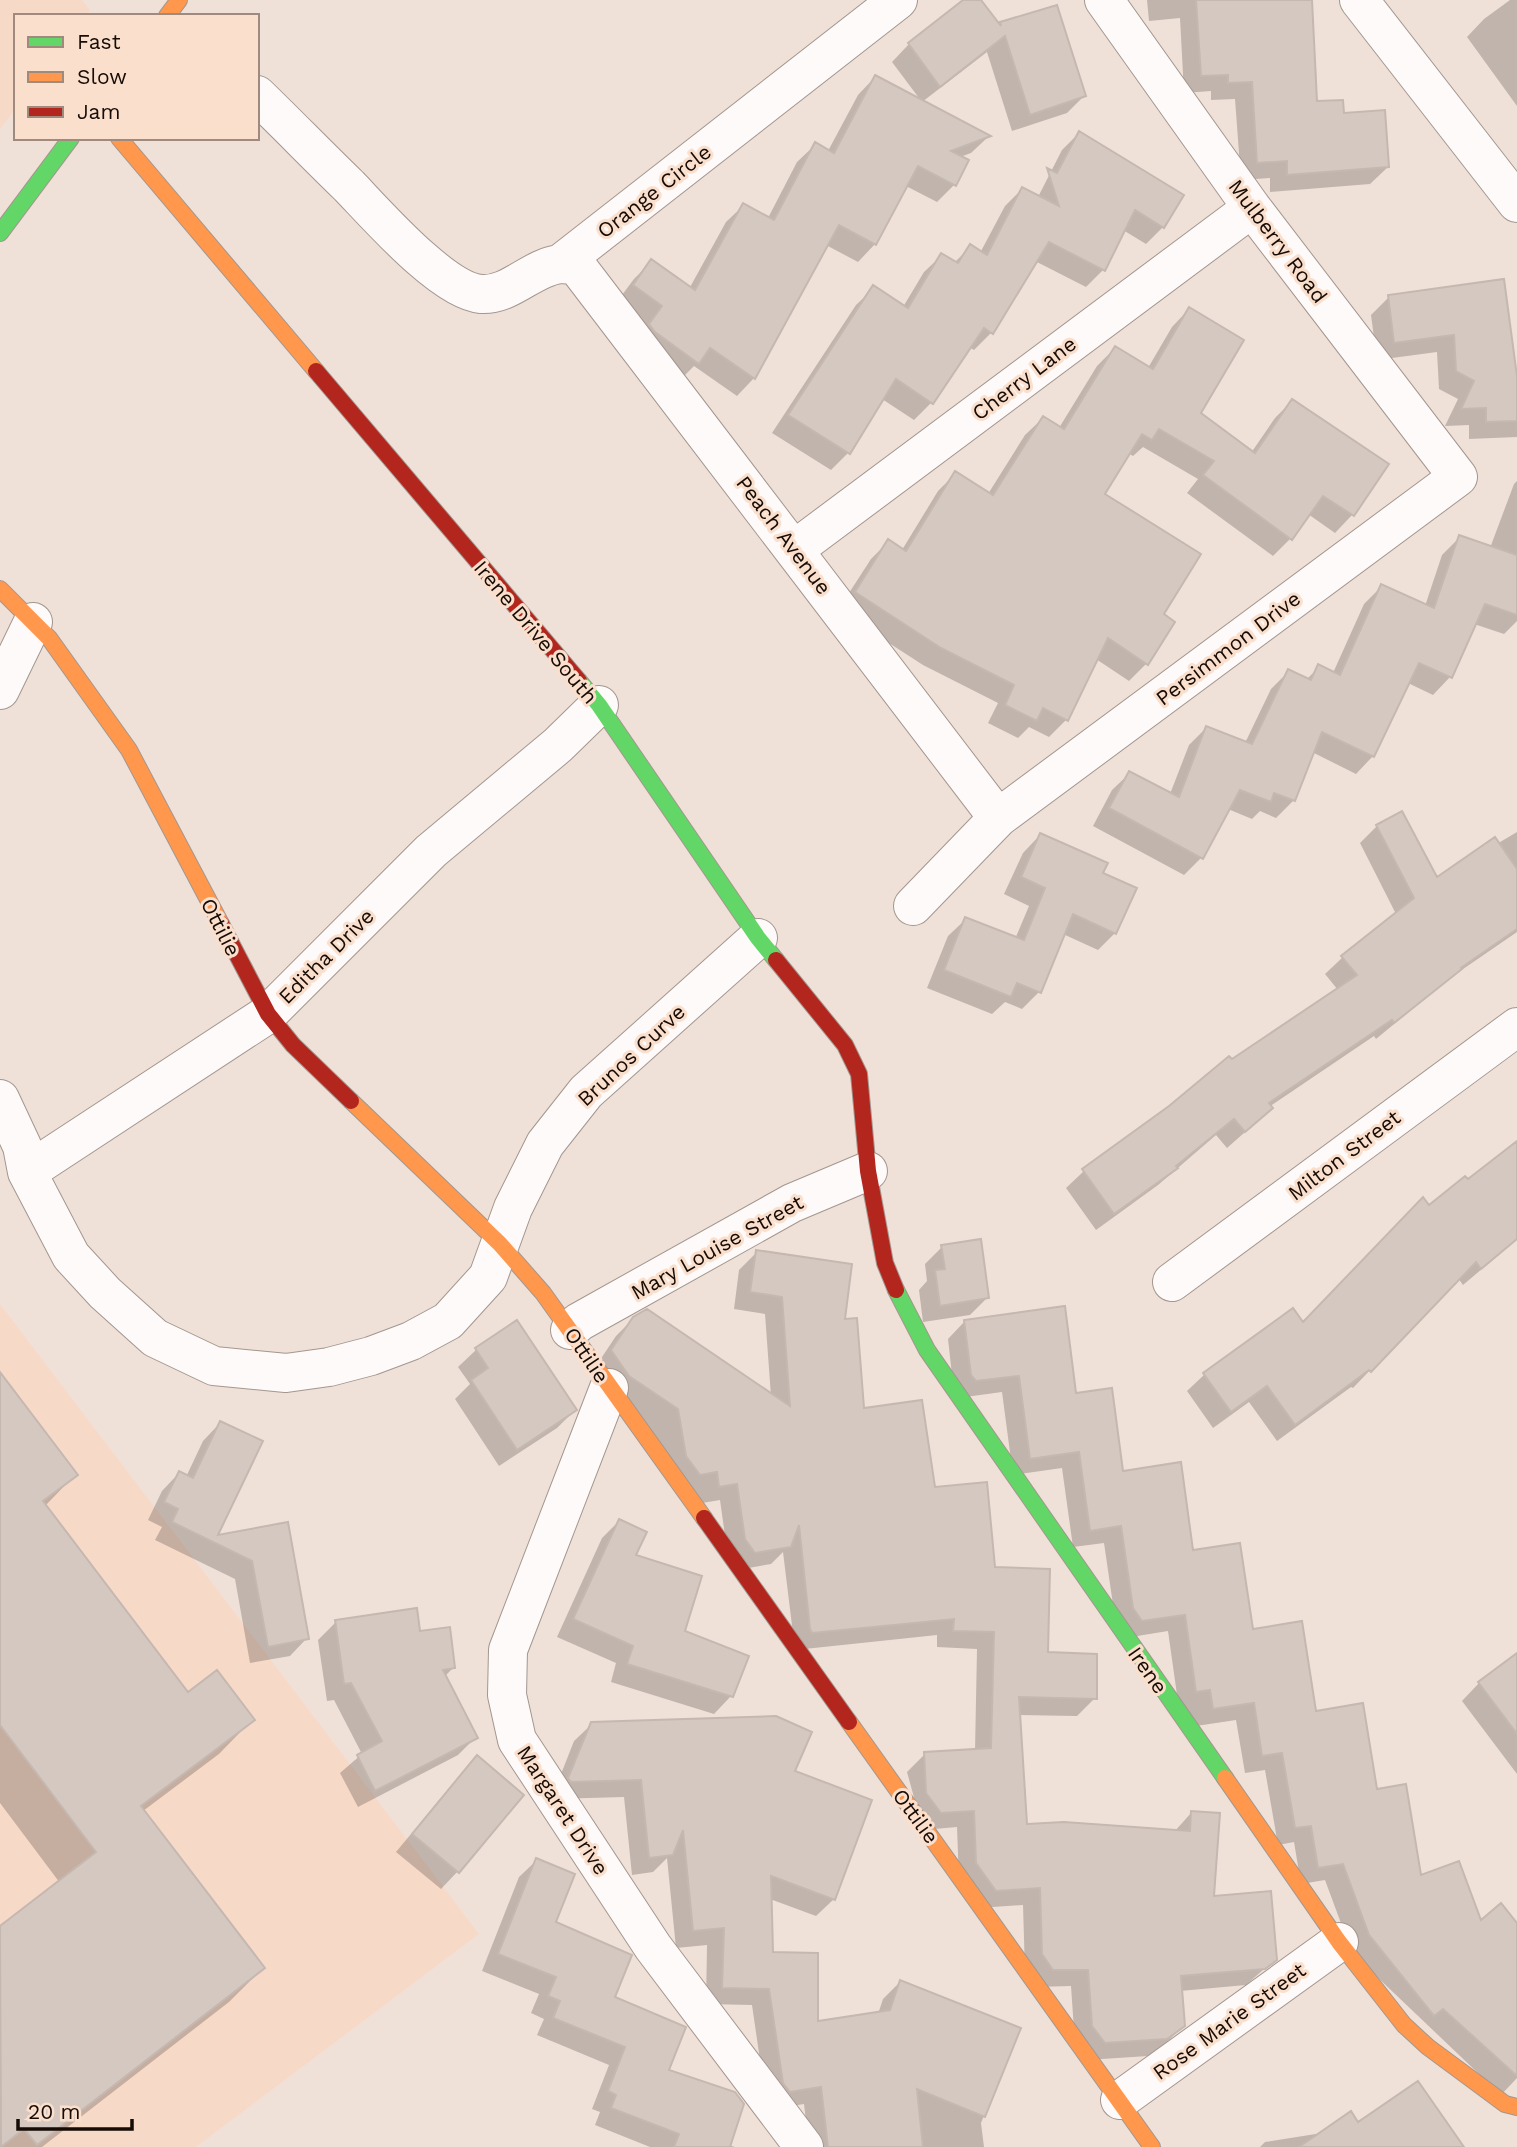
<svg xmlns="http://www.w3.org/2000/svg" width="1517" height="2147" viewBox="0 0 1517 2147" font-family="'Work Sans',sans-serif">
<rect width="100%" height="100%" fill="#f0e1d8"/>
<path fill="#f7d9c7" d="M0,0H82L90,10L86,16H16V108L0,129Z
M0,1304L479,1934L196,2147H0Z"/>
<path fill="#0003" d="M966,0H979L999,25L1001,23L1084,96L1067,113L1012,131L987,52L922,102L988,137L971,153L960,157L954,185L937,202L906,186L875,244L858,262L826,245L754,378L737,396L694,366L680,380L632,343L645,324L616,303L634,279L651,262L689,289L726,222L744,205L768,218L797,162L815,145L828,151L858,95L875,77L922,102L892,62L909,44Z
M1147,0H1238L1315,103L1342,115L1388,167L1370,184L1270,192V178L1241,180L1235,99L1211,100V91L1184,93L1180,18L1149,21Z
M1510,0H1517V106L1467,37L1484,19Z
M1079,133L1163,227L1146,244L1123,230L1103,270L1086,287L1035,261L991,333L974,350L969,347L931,403L914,420L882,399L848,453L831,470L772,433L856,305L874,288L903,307L924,272L942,255L954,263L970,247L980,253L1005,206L1022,189L1038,197L1062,150Z
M1389,297L1517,370V437L1469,439V425L1445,426L1458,399L1439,389L1437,352L1377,360L1371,315Z
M1189,309L1198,414L1251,453L1275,418L1292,401L1386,465L1352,515L1335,533L1308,514L1290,539L1273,556L1187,493L1198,479L1143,447L1133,456L1128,453L1102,495L1162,615L1147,663L1129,681L1096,659L1066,720L1049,737L1029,727L1018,738L988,723L998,703L923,665L838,610L871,559L889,541L902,550L938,491L955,474L988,494L1025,435L1043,418L1059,428L1097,366L1115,348L1148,368L1172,327Z
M1517,481V621L1504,634L1474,624L1450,677L1433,695L1408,683L1373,756L1356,774L1312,752L1294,800L1276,818L1260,811L1252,819L1228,809L1201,858L1184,875L1093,826L1112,790L1130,773L1170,794L1189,745L1206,728L1245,743L1271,689L1289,671L1306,680L1319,667L1333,673L1364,604L1382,586L1425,606L1442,555L1460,537L1490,548L1514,484Z
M1377,826L1436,880L1517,832V932L1450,978L1376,1039L1374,1036L1269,1107L1253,1125L1227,1148L1216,1135L1158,1185L1096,1230L1066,1188L1084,1171L1231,1062L1338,990L1325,974L1343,957L1396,914L1360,843Z
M1040,835L1101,874L1115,933L1098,950L1063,934L1039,992L1022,1009L1005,1002L992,1014L927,988L948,936L966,919L1015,939L1029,906L1004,894L1023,853Z
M1517,1143V1221L1514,1240L1496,1257L1463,1285L1458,1278L1353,1388L1351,1387L1277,1441L1249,1402L1213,1428L1187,1391L1205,1374L1303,1324L1429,1207L1468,1182Z
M942,1247L987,1298L970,1315L923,1322L919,1290L927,1281L925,1264Z
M757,1252L843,1321L863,1410L933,1488L994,1569L1046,1654L1095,1698L1077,1716L1018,1715L1025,1825L1174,1832L1192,1812L1212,1898L1275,1959L1246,1985L1180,1991L1183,2026L1165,2044L1148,2056L1087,2060L1075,2044L1071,1986L1035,1987L1025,1972L1023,1905L978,1908L959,1881L957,1827L923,1830L907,1772L925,1754L975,1751L977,1649L937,1647V1635L795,1650L783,1552L771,1564L737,1570L728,1557L720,1500L702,1503L594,1369L616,1336L634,1318L771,1396L765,1314L734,1309L739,1270Z
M965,1321L1075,1394L1121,1473L1192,1552L1376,1791L1420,1878L1480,1923L1517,1926V2078L1501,2095L1352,1953L1325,1880L1301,1884L1294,1842L1278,1845L1265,1770L1245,1773L1236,1720L1196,1726L1179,1709L1168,1631L1125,1638L1116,1625L1104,1543L1073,1547L1062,1468L1013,1475L1002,1392L958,1398L954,1393L948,1339Z
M516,1323L575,1410L557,1428L499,1466L455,1399L470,1384L458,1367L476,1350Z
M0,1375L75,1475L45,1506L187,1695L252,1720L219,1754L143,1811L263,1968L229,2002L42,2147H0V1929L60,1883L0,1803Z
M220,1423L214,1537L286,1524L307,1638L290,1656L250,1663L235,1579L155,1540L162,1527L148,1520L162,1491L179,1473L186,1477L203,1441Z
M619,1521L634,1556L683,1632L731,1696L714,1714L611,1682L616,1663L557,1637L602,1538Z
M336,1622L419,1633L454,1667L444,1677L476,1737L458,1755L358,1807L340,1773L362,1754L334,1700L327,1701L318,1640Z
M1517,1655V1774L1462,1701L1479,1683Z
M592,1724L793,1772L834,1899L816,1916L770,1899L771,1954L816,2023L878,2014L883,1999L900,1982L1019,2029L981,2123L984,2147H809L804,2104L772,2109L766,2101L752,2005L706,2004L707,1945L676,1948L667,1858L653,1872L632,1875L624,1797L553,1799L552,1797L574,1741Z
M477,1758L458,1871L441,1889L396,1852L460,1775Z
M537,1860L553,1923L667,2071L729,2145L735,2147H650L595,2125L600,2112L592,2109L609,2065L537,2035L544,2019L531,2013L539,1994L482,1971L519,1877Z
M1322,2133L1461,2147H1260L1265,2142Z"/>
<path fill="#d5c8c0" stroke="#c5b8b0" stroke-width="2" d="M963,0H981L1001,26L1000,22L1057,5L1086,96L1030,115L1005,36L940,87L908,43Z
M1196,0H1312L1317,101L1343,100L1344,113L1385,110L1389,167L1287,175V161L1257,163L1252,82L1228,83V75L1201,76Z
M875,75L991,136L951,151L969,160L956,186L918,166L876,245L839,225L755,379L710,348L699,364L655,332L649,324L662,306L633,285L651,259L695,290L743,203L774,220L815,142L834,153Z
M1079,131L1184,195L1164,228L1135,210L1105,271L1049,242L993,334L984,328L933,404L896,379L850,454L788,415L873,285L908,308L941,253L958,263L970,244L987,255L1022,187L1059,206L1047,168L1057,173Z
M1504,279L1517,376V421L1486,422V408L1461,409L1474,381L1456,371L1454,335L1394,343L1388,295Z
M1189,307L1244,340L1201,413L1255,453L1292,399L1389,464L1354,516L1323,496L1292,540L1203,475L1214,461L1159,429L1152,440L1142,434L1105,494L1201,554L1164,614L1175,622L1148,665L1108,638L1068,721L1043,708L1037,721L1005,705L1014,685L941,648L855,592L888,539L906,551L955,471L993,495L1043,416L1064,429L1115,346L1153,369Z
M1459,535L1517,555V615L1485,604L1452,678L1419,663L1374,757L1322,732L1295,801L1274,793L1271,802L1240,790L1203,859L1109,808L1129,771L1179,797L1206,726L1252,744L1288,669L1311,680L1318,664L1340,675L1381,584L1434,608Z
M1402,811L1437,877L1495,837L1517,869V929L1461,968L1462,969L1394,1023L1392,1020L1269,1103L1273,1108L1245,1132L1234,1119L1176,1166L1178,1168L1114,1214L1082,1169L1169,1106L1229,1056L1232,1059L1357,975L1341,956L1414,898L1376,825Z
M1040,833L1108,863L1103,873L1137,888L1116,934L1073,914L1041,993L1017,983L1011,997L944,970L965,917L1024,940L1045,888L1021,877Z
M1517,1141V1239L1481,1269L1476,1262L1371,1372L1369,1370L1295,1425L1267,1386L1231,1412L1203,1373L1293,1308L1303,1322L1423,1197L1429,1205L1465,1176L1468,1179Z
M981,1239L989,1298L940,1306L935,1270L945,1269L941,1245Z
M756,1250L852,1264L845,1319L857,1318L864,1408L922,1400L935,1487L987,1482L995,1567L1050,1569L1048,1652L1097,1654V1699L1019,1697L1027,1824L1064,1822L1190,1831L1191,1811L1220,1813L1214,1896L1271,1891L1277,1960L1265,1969L1181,1976L1185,2026L1167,2039L1105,2043L1092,2026L1088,1970H1053L1042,1954L1040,1888L996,1891L976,1863L974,1811L941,1813L926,1793L924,1752L991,1748L994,1632L953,1631L954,1619L812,1633L810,1629L799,1525L791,1547L755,1553L745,1539L737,1484L719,1487L717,1472L700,1475L686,1456L678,1409L629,1376L611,1350L633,1317L647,1309L790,1406L782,1297L750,1292Z
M1065,1306L1076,1393L1112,1388L1123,1471L1181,1462L1193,1550L1240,1543L1253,1629L1302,1621L1316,1711L1363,1703L1377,1789L1406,1784L1421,1875L1459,1861L1481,1920L1501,1903L1517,1923V2076L1443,2009L1434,2016L1369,1935L1343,1864L1318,1868L1311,1826L1295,1828L1282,1753L1262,1756L1254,1703L1213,1709L1210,1690L1196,1692L1185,1615L1142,1621L1133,1608L1121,1526L1090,1531L1079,1452L1030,1459L1019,1376L976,1381L971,1375L964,1320Z
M517,1320L577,1410L517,1450L471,1380L488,1368L475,1348Z
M0,1372L78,1475L43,1501L188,1692L217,1670L255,1720L141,1806L265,1968L37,2145L24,2129L1,2147L0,1926L96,1852L0,1725Z
M220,1421L263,1441L218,1535L288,1522L309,1639L268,1647L252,1561L172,1522L178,1509L164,1502L179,1471L193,1478Z
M619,1519L647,1532L636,1555L702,1576L685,1631L749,1656L733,1697L627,1664L633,1646L573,1619Z
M417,1608L420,1631L450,1627L455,1668L443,1670L478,1738L375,1791L357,1755L382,1741L351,1683L344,1684L335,1620Z
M1517,1653V1734L1478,1682Z
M776,1716L812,1732L795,1771L872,1800L835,1900L771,1876L773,1952L818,1953V2021L890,2010L900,1980L1021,2028L985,2117L917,2089L923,2147H828L821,2087L790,2092L783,2083L769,1989L722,1988L724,1928L693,1931L683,1830L673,1855L649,1858L641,1780L571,1782L568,1778L591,1722Z
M477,1755L524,1795L459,1873L412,1834Z
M536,1858L575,1874L556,1922L632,1955L615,1997L686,2027L669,2070L735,2092L744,2104L730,2147H674L679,2134L611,2108L616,2095L608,2091L625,2047L553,2018L560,2001L548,1996L556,1977L498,1954Z
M1418,2081L1464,2147H1299L1351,2111L1358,2122Z"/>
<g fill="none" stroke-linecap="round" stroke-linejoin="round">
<g stroke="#a3978f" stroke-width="40">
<path id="street" d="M1359,0L1517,203
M257,95C288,125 318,156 349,186C376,214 443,291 481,294C510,296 532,267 560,264L898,0
M560,264L576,265L589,282L998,818
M795,549L1252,208
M0,690L33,622
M913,906L998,818L1458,477L1252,208L1104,0
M0,1099L22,1146L27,1172L71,1256L105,1293L155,1338L214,1366L286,1373L329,1367L371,1356L411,1341L448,1321L488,1277L513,1208L545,1144L586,1092L758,938
M27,1172L268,1014L431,851L558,745L599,705
M1172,1282L1517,1027
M570,1330L579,1322L792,1203L868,1171
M609,1388L508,1650L507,1695L517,1740L653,1947L804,2147
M1120,2100L1339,1942"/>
</g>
<g stroke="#a3978f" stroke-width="18">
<path id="fast" d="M0,233L71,138
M579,681L599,705L758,938L776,960
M896,1290L927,1350L1225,1778"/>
</g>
<g stroke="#a3978f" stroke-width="18">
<path id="slow" d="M167,16L179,0
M119,138L316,371
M0,589L49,638L129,750L221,924
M351,1101L500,1244L543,1293L704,1518
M849,1722L1152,2147
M1225,1778L1339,1942L1404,2025L1428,2047L1505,2104L1517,2107"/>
</g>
<g stroke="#a3978f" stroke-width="18">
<path id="jam" d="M316,371L579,681
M221,924L268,1014L293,1045L351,1101
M776,960L845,1045L859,1074L868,1171L885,1263L896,1290
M704,1518L849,1722"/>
</g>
<use href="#street" stroke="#fdfaf9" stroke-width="38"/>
<use href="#fast" stroke="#63d668" stroke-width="16"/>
<use href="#slow" stroke="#ff974d" stroke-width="16"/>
<use href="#jam" stroke="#b3261e" stroke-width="16"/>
</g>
<g text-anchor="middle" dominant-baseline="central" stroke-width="6" stroke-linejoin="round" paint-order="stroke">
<g font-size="21" fill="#160b05" stroke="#fadfcd">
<text transform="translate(654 191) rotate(-38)">Orange Circle</text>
<text transform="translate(1278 241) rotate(53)">Mulberry Road</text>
<text transform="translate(1024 378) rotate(-37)">Cherry Lane</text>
<text transform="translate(784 535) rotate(53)">Peach Avenue</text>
<text transform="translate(536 632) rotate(50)">Irene Drive South</text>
<text transform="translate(1228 648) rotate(-37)">Persimmon Drive</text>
<text transform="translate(221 927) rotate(63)">Ottilie</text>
<text transform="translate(326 956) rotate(-45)">Editha Drive</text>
<text transform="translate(631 1055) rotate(-43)">Brunos Curve</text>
<text transform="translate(1344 1155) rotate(-37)">Milton Street</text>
<text transform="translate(717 1247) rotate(-29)">Mary Louise Street</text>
<text transform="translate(587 1355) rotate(56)">Ottilie</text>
<text transform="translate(1148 1670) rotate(55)">Irene</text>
<text transform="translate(563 1810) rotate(57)">Margaret Drive</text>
<text transform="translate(916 1816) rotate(54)">Ottilie</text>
<text transform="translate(1229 2021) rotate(-36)">Rose Marie Street</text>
</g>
</g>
<rect x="14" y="14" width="245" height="126" fill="#fadfcd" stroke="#9f8a7d" stroke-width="2"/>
<rect x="28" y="37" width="35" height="10" fill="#63d668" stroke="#9f8a7d" stroke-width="2"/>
<text x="77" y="49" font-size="21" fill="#160b05">Fast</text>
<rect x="28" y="72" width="35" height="10" fill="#ff974d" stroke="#9f8a7d" stroke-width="2"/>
<text x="77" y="84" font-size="21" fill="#160b05">Slow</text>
<rect x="28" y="107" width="35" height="10" fill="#b3261e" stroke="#9f8a7d" stroke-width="2"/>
<text x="77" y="119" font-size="21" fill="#160b05">Jam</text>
<path d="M18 2119v10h114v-10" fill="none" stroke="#160b05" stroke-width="3.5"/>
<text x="28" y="2119" font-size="21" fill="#160b05" stroke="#fadfcd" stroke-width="5" paint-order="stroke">20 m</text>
</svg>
